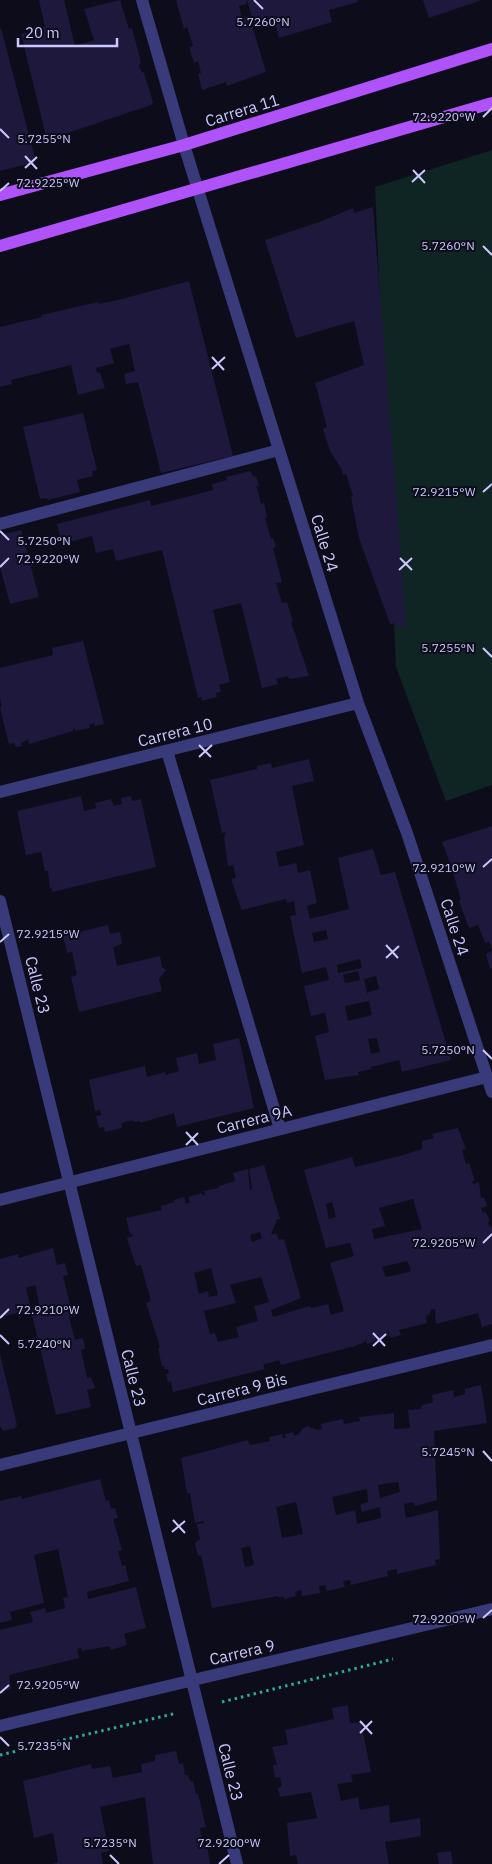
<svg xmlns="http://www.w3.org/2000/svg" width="492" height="1864" viewBox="0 0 492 1864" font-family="'IBM Plex Sans',sans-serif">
<rect width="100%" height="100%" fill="#0d0c1b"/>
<path fill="#0f2523" d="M492,150V785L446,801L396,667L375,187Z"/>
<path fill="#1d183c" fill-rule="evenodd" d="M39,0H64L75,46L94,40L84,9L120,0L129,29L132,28L141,62L139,66L141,71L144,73L153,102L151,105L47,140L21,34L45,27Z
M176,0H246L247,4L239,6L242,18L246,16L249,26L252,25L266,72L227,86L226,82L202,90L198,74L201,73L198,61L194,63L189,47L193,46L187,27L184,29Z
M247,0H357L358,2L329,10L332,22L279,38L275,23L255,28Z
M423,0H482L429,18Z
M1,28L36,162L0,171V29Z
M373,207L406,621V625L398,628L396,623L390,624L359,538L351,497L353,496L346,474L343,475L341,468L330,451L323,429L327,427L315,383L364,365L354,321L296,338L265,240L322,221L353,208L354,213Z
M189,281L233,456L161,473L138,382L126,384L124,374L135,371L129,344L110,349L114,363L96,368L97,373L100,372L105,388L78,395L71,365L11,380L12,384L0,387V327L42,317L41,315L98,302V304L118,300Z
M83,413L97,470L92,471L93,476L77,480L80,492L48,500L47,498L40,499L23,427Z
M250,471L254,477L256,476L259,486H256L257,488L261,504L264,503L267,517L265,518L271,539L273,538L276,547L273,548L282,582L276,583L282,603L287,602L293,622H291L309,676L289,679L288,676L276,679L278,684L262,688L241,603L213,610L230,682L219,685L221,692L216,693L217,697L202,701L201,697L198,698L162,550L116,561L113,549L96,553L92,536L62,544L57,524L150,500L151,506L213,490L212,484L227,480L226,477Z
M21,530L39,597L10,604L0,567V535Z
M83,641L104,724L95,726L94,723L89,725L90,728L75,731V729H73V731L29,744L28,739L21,743L22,746L16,747L14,743L9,744L0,708L2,706L0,699V668L53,655L52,648Z
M309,759L314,781L292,786L304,845L276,852L279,867L296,863L298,873L310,870L317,903L307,906L310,919L349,909L338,858L373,849L381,875L395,872L451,1060L402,1072L399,1060L371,1067V1069L358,1072L359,1075L325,1080L315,1036L329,1032L325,1013L311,1016L304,986L329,980L326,967L302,973L290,916L296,915L294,901L287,903L286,899L242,910L241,908L231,879L236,878L233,865L228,866L224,838L226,832L222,833L210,780L257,769V766L271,763L272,768ZM326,930L328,939L314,942L312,933ZM360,959L362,968L338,973L337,965ZM358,971L360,980L345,983L343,975ZM376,976L379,989L367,993L364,979ZM369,1001L372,1015L348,1021L345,1006ZM377,1038L380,1052L371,1054L368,1039Z
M81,796L84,811L96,808L95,803L111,799L114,806L122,804L121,798L131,796L132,801L141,799L156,867L52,892V888L50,889L48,871H45L41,852L26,855L17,811Z
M492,826V949L489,942L485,943L478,925L469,928L459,901L461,900L452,869L442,842Z
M108,925L110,934L120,932L122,944L113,947L117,966L160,956L162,967L166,970L159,979L162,991L79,1012L71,977L77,975L72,952L67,953L63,936Z
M492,951V968L490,969L486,954Z
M239,1038L254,1108L177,1127L174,1113L140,1123V1121L133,1122V1120L121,1123L122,1128L105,1132L104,1127L99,1128L96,1116L101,1115L100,1110L95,1111L89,1080L145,1066L147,1077L165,1072L166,1075L179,1071L176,1058L197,1053L199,1064L216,1060L213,1044Z
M458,1128L466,1149L462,1150L466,1164L469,1163L475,1181H472L473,1184L479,1182L481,1198L484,1197L487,1206L481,1208L483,1213L485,1212L488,1216L489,1220L488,1226L490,1225L492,1229V1324L482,1327L478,1313L436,1324L435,1309L430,1310V1314L426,1316L427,1323L399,1330L401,1335L391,1338L387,1328L389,1336L378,1339L377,1335L375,1336L376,1341L367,1344L365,1338V1342L355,1346L281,1365L279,1360L263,1365L265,1369L173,1392L171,1381L168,1382L166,1374L169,1373L168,1369H165L164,1366L162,1367L158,1348L160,1347L146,1303L151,1301L141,1265L136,1266L127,1238L133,1236L132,1234H130L126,1218L162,1210L161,1206L174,1202L176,1206L174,1200L184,1197L186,1204L190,1202L188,1197L202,1193V1195H205L204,1191L219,1188V1186L235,1181L233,1173L248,1169L250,1190L252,1189L249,1169L264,1165L280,1219H277L271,1235L276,1233L279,1240L284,1239L301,1298L271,1310L273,1317L310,1306L311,1308L328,1304L331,1315L344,1311L330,1263L354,1256L350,1243L326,1248L304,1170L352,1157L355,1167L400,1156L422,1149V1141L434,1138L432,1134ZM413,1199L422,1229L374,1239L372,1229L385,1226L379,1208ZM332,1202L336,1217L329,1219L326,1204ZM260,1232L262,1238L252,1242L250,1235ZM407,1261L411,1270L409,1272L386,1277L382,1267ZM211,1268L218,1295L209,1297L208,1291L199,1294L194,1273ZM261,1277L269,1302L254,1306L258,1321L236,1327L239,1337L218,1342L215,1333L210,1334L204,1311L236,1303L230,1285Z
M53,1248L57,1265L65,1263L68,1275L63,1276L70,1305L74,1304L77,1316L69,1317L75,1340L83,1338L85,1349L81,1350L87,1378L91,1377L95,1388L87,1390L91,1407L56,1415L31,1310L0,1317V1259L18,1254L19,1258ZM35,1285L40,1308L31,1310L26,1288Z
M0,1354L17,1425L15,1426L16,1428L3,1431L0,1426Z
M481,1385L487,1423L434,1431L437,1500L415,1506L413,1502L404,1504L406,1518L438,1510L440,1559L435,1560L436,1565L397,1574V1569L387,1571L388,1576L351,1585L350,1580L343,1581L345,1587L327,1591L325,1585L319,1586L320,1593L302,1596L301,1590L295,1592L296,1596L285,1599L283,1596L279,1598L278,1596L212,1608L201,1555L198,1556L195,1543L200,1539L197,1524L204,1523V1521L195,1523L190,1493H187L181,1458L248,1440L250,1445L270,1441L269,1437L282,1434L283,1438H286L285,1434L293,1432L294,1436L296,1435L299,1434L302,1429L307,1426L317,1430L322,1429L321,1424L343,1419L344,1424L360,1421L359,1417L394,1413V1429L410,1428L408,1410L421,1409V1406L433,1402L432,1395L453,1390L454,1397L465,1394V1389ZM398,1482L400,1492L380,1498L378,1485ZM367,1489L368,1502L360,1505L362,1512L380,1507L381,1518L357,1524L355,1510L336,1515L332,1497ZM296,1502L303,1534L282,1538L276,1507ZM250,1546L254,1565L245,1567L241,1548Z
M100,1479L106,1501L109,1500L111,1509L115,1508L118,1518L113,1519L122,1550L118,1551L122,1566L125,1565L129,1581L87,1592L88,1599L136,1587L146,1628L124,1634L127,1645L111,1650L109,1646L82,1651L81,1648L77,1649L79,1658L9,1675L11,1689L0,1691V1630L33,1622L30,1612L45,1608L46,1613L65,1608L63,1598L68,1597L58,1549L34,1555L44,1603L10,1612L12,1620L0,1623V1501L21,1496L22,1499Z
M348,1705L350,1723L361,1722L371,1772L351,1775L353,1782L337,1784L341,1801L358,1797L360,1810L389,1805L390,1823L420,1818L421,1836L385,1842L389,1864H298L296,1855L290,1856L287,1823L317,1818L311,1792L280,1797L278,1788L282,1786L280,1777L275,1778L273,1765H277L272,1747L288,1744L285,1730L334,1719L332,1708Z
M176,1751L179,1764L183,1763L185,1775H188L190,1781H193L196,1794H198L206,1827L200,1828L202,1841L200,1842V1846H207L210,1864H153L145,1797L100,1807L109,1851L101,1853L103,1864H53L58,1862L53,1833L34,1838L23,1781L91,1764L92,1769L110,1766L113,1778L142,1772L141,1764L155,1761V1755Z
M451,1851L453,1864H439L437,1853Z"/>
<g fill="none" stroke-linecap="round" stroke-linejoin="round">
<path stroke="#30a99a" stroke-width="3" stroke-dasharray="2.5 4" stroke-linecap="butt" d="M222,1702L393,1659
M0,1755L177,1713"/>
<path stroke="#383a79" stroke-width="12" d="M142,0L184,145L358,703L407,833L492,1092
M0,524L279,450
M167,751L280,1129
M0,792L358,703
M0,901L237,1864
M0,1200L487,1077
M0,1465L492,1345
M0,1726L492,1609"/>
<path stroke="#b052fa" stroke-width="12" d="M0,195L184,145L492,49
M0,246L492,103"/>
</g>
<path fill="none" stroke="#cac8fd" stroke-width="2" d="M254,0L263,9M483,117L492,108M0,129L9,138M25,156L37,169M25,168L37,157M413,170L425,183M412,182L425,170M0,191L9,183M483,246L492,255M212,357L224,370M212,369L225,357M483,492L492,484M0,531L9,540M400,558L412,570M0,567L9,558M399,570L412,558M483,648L492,657M199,745L211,757M199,757L212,745M483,867L492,859M0,942L9,934M386,945L398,958M386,958L399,946M483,1050L492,1059M186,1132L198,1145M186,1145L198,1133M483,1243L492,1234M0,1318L9,1309M373,1333L385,1346M0,1335L9,1344M373,1346L386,1334M483,1451L492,1461M173,1520L185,1533M172,1532L185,1521M483,1618L492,1610M0,1693L9,1685M360,1721L372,1734M360,1733L372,1721M0,1737L9,1746M110,1855L119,1864M219,1864L229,1855"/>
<g text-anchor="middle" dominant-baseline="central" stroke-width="4" stroke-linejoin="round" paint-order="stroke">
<g font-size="16" fill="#cac8fd" stroke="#0d0c1b">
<text transform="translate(242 110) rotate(-17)">Carrera 11</text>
<text transform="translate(325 543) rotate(73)">Calle 24</text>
<text transform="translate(175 732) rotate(-14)">Carrera 10</text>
<text transform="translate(455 927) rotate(72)">Calle 24</text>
<text transform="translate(38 985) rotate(76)">Calle 23</text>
<text transform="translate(254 1119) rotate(-14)">Carrera 9A</text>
<text transform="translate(134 1378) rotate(76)">Calle 23</text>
<text transform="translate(242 1389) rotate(-14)">Carrera 9 Bis</text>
<text transform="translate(242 1652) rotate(-13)">Carrera 9</text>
<text transform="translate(231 1772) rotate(76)">Calle 23</text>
</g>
</g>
<g font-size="12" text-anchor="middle" fill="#cac8fd" stroke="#0d0c1b" stroke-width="4" stroke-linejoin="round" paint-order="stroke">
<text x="263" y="26">5.7260°N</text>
<text x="444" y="121">72.9220°W</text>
<text x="44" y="143">5.7255°N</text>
<text x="48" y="187">72.9225°W</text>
<text x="448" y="250">5.7260°N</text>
<text x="444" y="496">72.9215°W</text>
<text x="44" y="545">5.7250°N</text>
<text x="48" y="563">72.9220°W</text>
<text x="448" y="652">5.7255°N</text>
<text x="444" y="872">72.9210°W</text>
<text x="48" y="938">72.9215°W</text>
<text x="448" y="1054">5.7250°N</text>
<text x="444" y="1247">72.9205°W</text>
<text x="48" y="1314">72.9210°W</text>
<text x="44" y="1348">5.7240°N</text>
<text x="448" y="1456">5.7245°N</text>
<text x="444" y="1623">72.9200°W</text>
<text x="48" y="1689">72.9205°W</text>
<text x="44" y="1750">5.7235°N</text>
<text x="110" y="1847">5.7235°N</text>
<text x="229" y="1847">72.9200°W</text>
</g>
<path d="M18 38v8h99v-8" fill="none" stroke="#cac8fd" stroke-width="2.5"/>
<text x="25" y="38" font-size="15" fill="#cac8fd" stroke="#0d0c1b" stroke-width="4" paint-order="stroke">20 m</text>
</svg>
